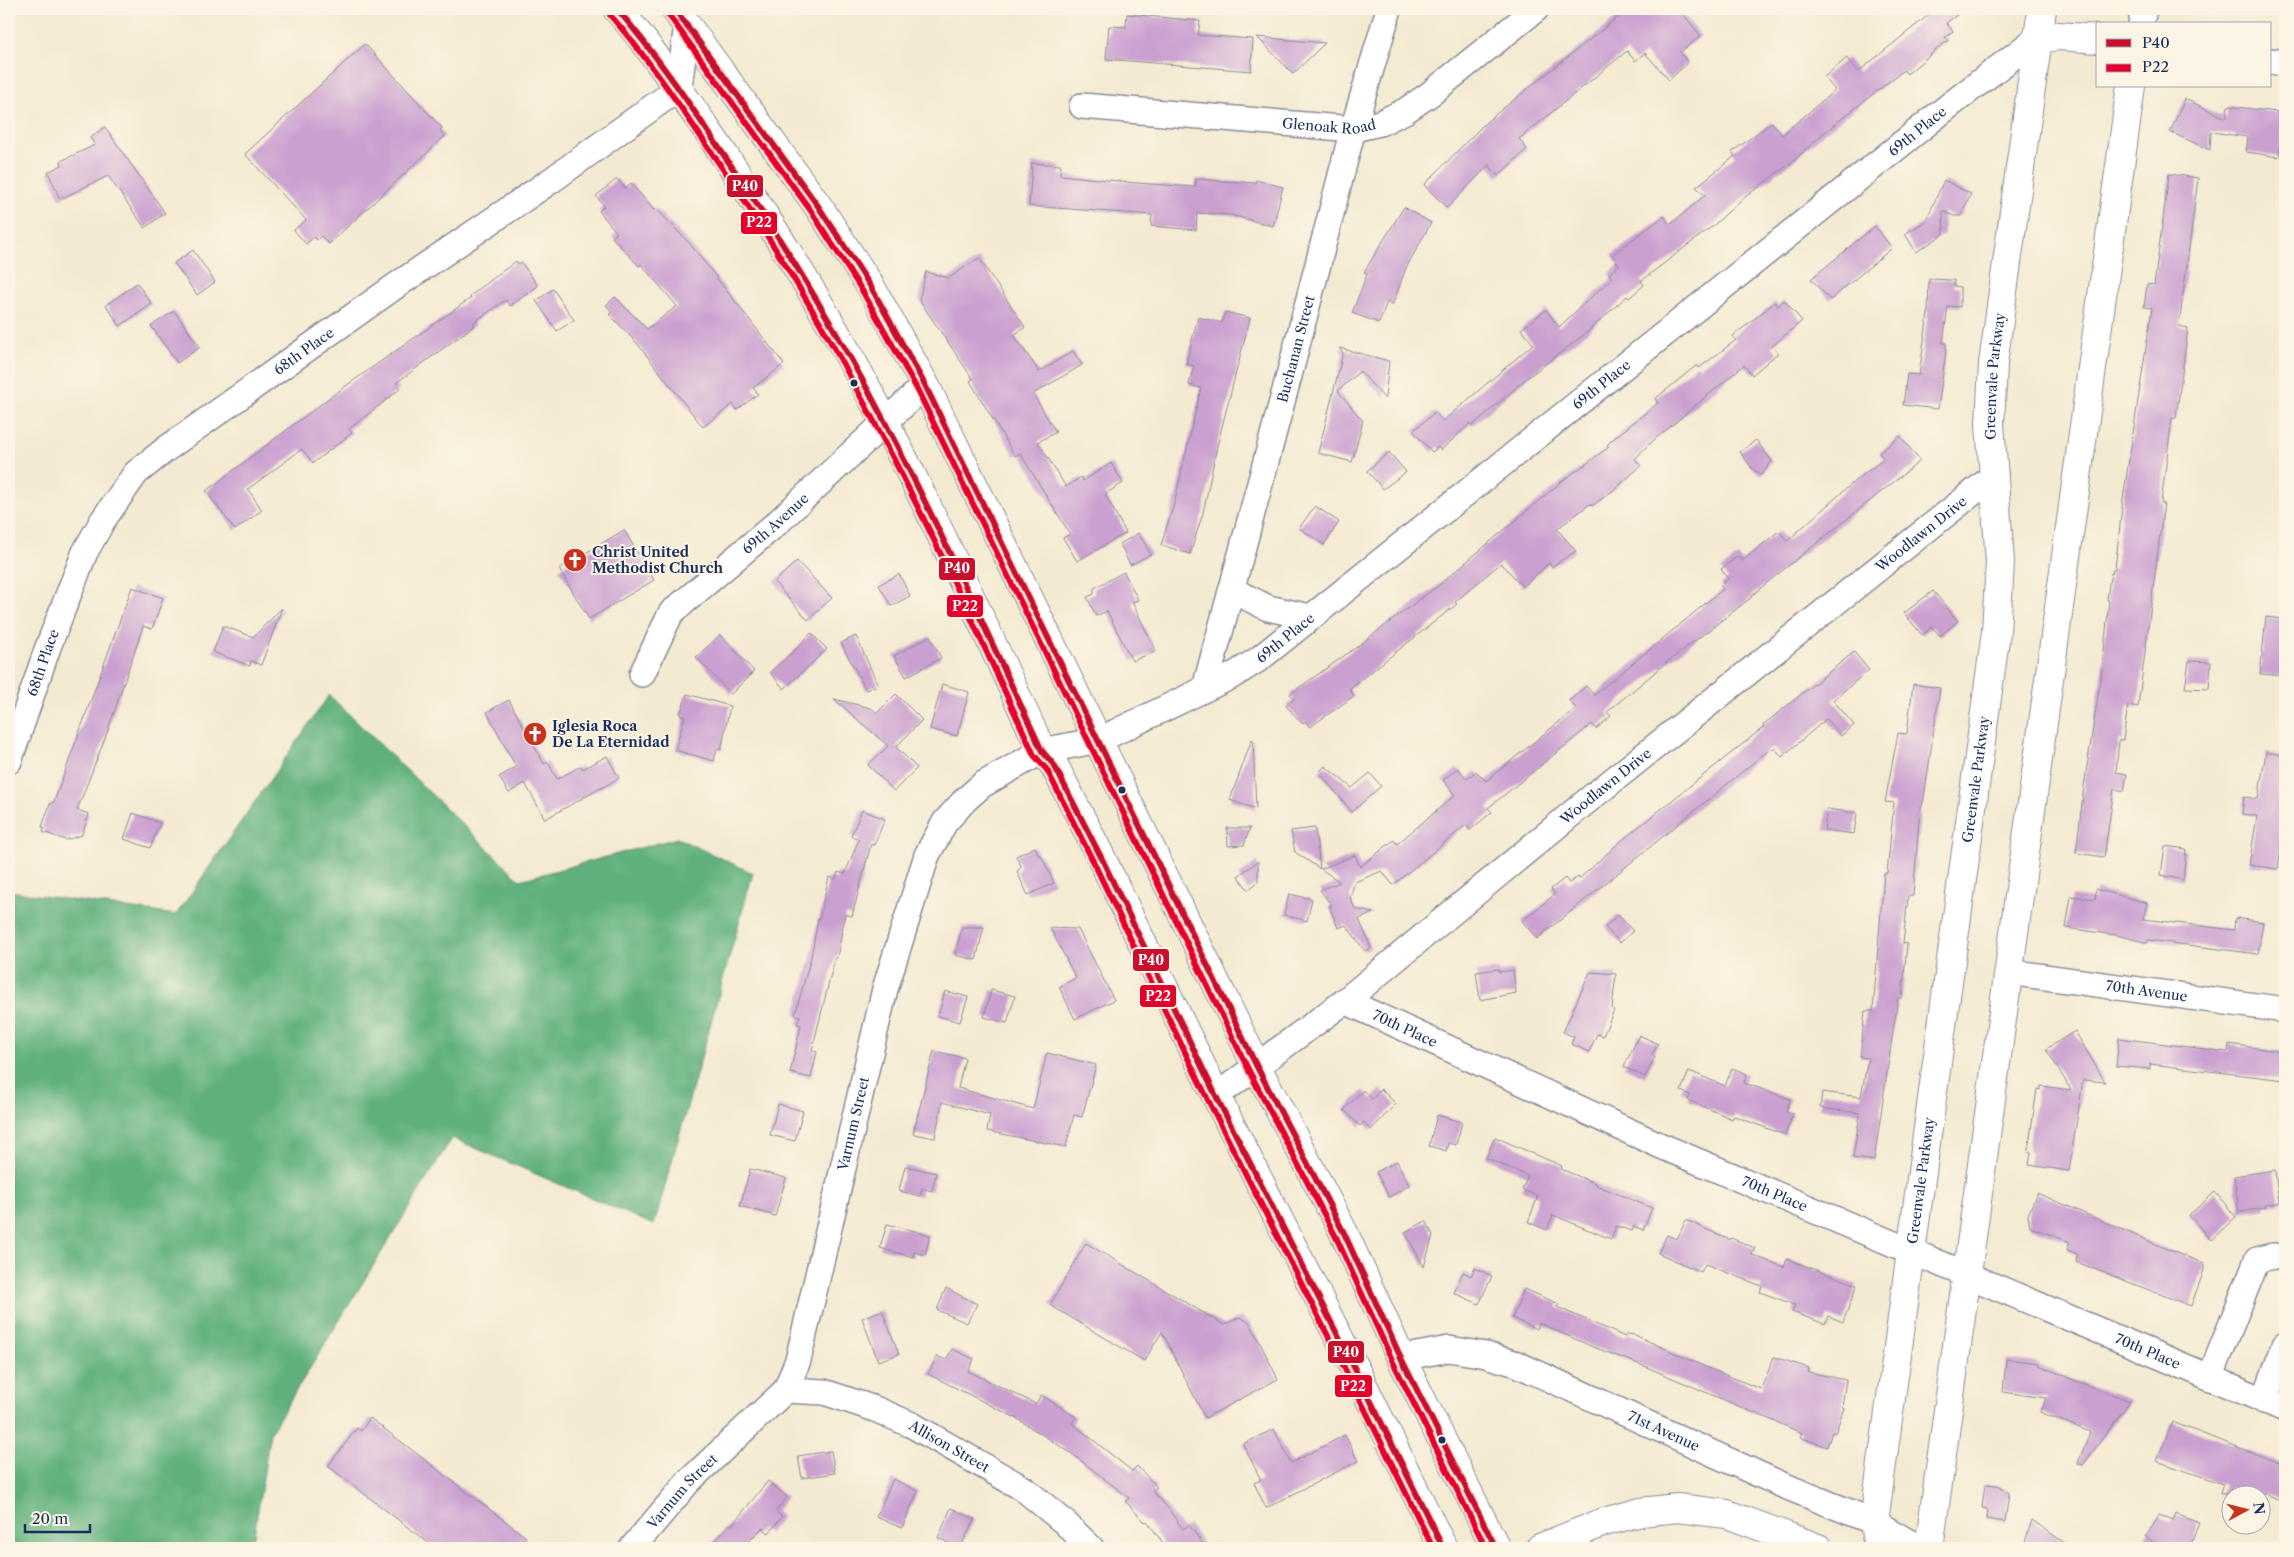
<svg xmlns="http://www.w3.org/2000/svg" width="2294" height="1557" viewBox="0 0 2294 1557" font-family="'Libre Caslon Text',serif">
<rect width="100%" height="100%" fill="#fcf5e5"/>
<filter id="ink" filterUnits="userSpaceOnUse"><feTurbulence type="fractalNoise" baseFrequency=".02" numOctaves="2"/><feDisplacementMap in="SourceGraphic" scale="10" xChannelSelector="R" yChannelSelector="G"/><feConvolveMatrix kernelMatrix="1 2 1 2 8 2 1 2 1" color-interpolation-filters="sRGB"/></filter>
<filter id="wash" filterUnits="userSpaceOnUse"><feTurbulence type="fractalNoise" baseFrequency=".0096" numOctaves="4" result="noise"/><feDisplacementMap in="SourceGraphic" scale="20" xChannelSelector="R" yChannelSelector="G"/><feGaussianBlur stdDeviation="1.12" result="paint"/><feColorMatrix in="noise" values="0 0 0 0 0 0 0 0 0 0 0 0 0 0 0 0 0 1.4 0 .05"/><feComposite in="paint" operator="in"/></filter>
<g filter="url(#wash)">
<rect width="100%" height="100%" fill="#f4ead1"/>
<path fill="#5eb07c" stroke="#3c706d" d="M329,695L520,880L677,838L753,873L654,1225L452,1138L270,1433L252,1548H9V891L176,915Z"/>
<g id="blocks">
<path fill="#caa0d0" d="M1628,9H1679L1701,36L1680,52L1688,63L1669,80L1645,53L1635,61L1627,51L1519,139L1527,149L1498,176L1489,165L1447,208L1424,185L1486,122Z
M1936,9H1965L1946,23L1953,31L1945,37L1948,40L1907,74L1904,70L1825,132L1791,163L1741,200L1714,225L1641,281L1644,285L1629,298L1627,296L1585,334L1527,378L1472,426L1471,423L1441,450L1438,447L1432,452L1413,431L1435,412L1443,421L1533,344L1521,329L1546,310L1559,327L1612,278L1609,274L1619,265L1612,255L1664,216L1670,225L1705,195L1696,187L1735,156L1732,152L1772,122L1782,135L1835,90L1824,77L1847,58L1858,72Z
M1127,14L1200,21L1198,35L1253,39L1251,71L1106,59L1109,26L1126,27Z
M1257,37L1325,43L1293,74Z
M365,44L442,128L440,130L445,136L329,244L321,236L317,240L314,237L306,244L294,230L306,220L245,154Z
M2185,99L2226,118L2228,106L2285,113V143L2281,142L2279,157L2246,152L2248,137L2211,132L2210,150L2170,132Z
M105,127L165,213L145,228L108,176L60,199L48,172L62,165L61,161L95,145L90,138Z
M1032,163L1061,165L1060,175L1137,183L1195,187L1196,179L1255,183L1256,180L1283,187L1273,226L1231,215L1197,213L1196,230L1151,226L1152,215L1029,206Z
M2169,174L2198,178L2179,326L2188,328L2176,418H2172L2161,503H2164L2138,707L2128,705L2123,740H2119L2116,772L2127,774L2124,791L2114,789L2104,857L2076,853L2084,786L2102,670L2109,601L2107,600L2109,584L2111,573L2112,574L2113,569H2115L2123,499L2152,308L2144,307L2147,284L2154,285Z
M617,179L625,188L631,183L654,210L656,208L691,245L784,364L753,388L758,394L737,410L733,404L703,427L636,342L609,314L612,312L606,305L615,297L647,329L677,306L641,264L639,266L612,237L617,233L599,211L604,206L596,196Z
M1944,180L1971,194L1961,216H1954L1943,211L1944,234L1916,252L1905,234L1926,221Z
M1404,207L1431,223L1406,268L1392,306L1387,302L1379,323L1352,313L1367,274L1364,272Z
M1875,226L1892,248L1830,300L1811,279Z
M193,250L215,282L197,295L174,263Z
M979,258L1025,327L1014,335L1039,372L1073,351L1082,365L1033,394L1056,432L1038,442L1066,487L1081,477L1083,481L1111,463L1123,483L1105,494L1126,533L1077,561L1063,538L1070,534L1020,453L1015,456L970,381L973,379L919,300L926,272L949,278Z
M516,261L518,264L521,262L538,286L510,306L506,300L473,323L475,325L396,383L400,389L349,429L352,433L313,463L302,449L248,489L262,510L235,530L206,491L333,395L471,298L470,296Z
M1929,279L1954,280V286L1960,287V307L1948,306L1943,343H1946V351L1938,409L1903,405L1907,374L1919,375L1928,314Z
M137,283L152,304L120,326L106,305Z
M553,289L574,320L557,331L536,301Z
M1784,300L1802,321L1772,346L1778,353L1752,375L1744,365L1647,446L1635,459L1641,466L1615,489L1592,506L1590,504L1557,529L1576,551L1551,567L1549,563L1523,587L1501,563L1455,602L1457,604L1349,689L1354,696L1310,727L1305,721L1303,724L1286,706L1294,699L1290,694L1354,649L1440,584L1561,482L1609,447L1607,445L1614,438L1658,403L1655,399L1697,365L1699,368L1736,340L1733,336L1775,302L1778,306Z
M174,311L200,347L177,363L151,326Z
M1225,312L1250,318L1217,446L1203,513L1190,554L1161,545L1174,504L1201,388L1189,385L1194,366L1186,364L1198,317L1222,323Z
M1339,348L1389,361L1385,399L1360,371L1338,391L1363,421L1352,462L1318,453L1343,353Z
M1900,436L1920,461L1778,574L1751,596L1752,597L1666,663L1607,712L1611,716L1596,729L1592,724L1488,808L1492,812L1470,830L1466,825L1393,885L1382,871L1355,882L1350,897L1355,909L1373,913L1359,919L1371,948L1365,951L1346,925L1338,928L1329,906H1332L1320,890L1340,882L1321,869L1355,855L1360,867L1394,840L1397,844L1455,795L1443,780L1458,768L1467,779L1476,771L1486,781L1576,708L1569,701L1586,686L1594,695L1723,589L1720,585L1728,579L1721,569L1738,556L1742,561L1779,531L1787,541L1857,479L1884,459L1879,453Z
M1756,440L1772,461L1761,475L1751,467L1740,452Z
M1389,452L1406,472L1383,489L1367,471Z
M1315,506L1339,522L1324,545L1299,528Z
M624,530L654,580L589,619L559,569Z
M1138,533L1151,554L1130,565L1120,544Z
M797,561L832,598L808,620L774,582Z
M1124,572L1138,600L1132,602L1156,651L1132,661L1107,611L1096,616L1087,597L1094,594V588Z
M899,574L910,596L891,606L879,585Z
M132,587L163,598L152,629L143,626L107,733L77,810L89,814L82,835L66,840L43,832L45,828L42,827L50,804L54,802Z
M1933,591L1958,621L1940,636L1932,627L1922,635L1904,613Z
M282,608L261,665L251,661L250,666L213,652L223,626L253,637Z
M2266,617L2285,619V676L2260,674Z
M811,633L827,649L784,689L770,672L796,649Z
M720,635L754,671L731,694L696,657Z
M856,636L878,685L866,690L841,643Z
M930,636L941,658L906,677L894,656Z
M1854,652L1869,670L1833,700L1854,725L1841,736L1826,719L1782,757L1775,748L1769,750L1537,939L1522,921L1555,894L1551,889L1565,878L1569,883L1578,877L1579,879L1621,841L1764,727L1763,725Z
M2189,661L2211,662L2209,689L2185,688Z
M942,684L969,692L957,736L930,729Z
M1913,684L1940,688L1924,798L1922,807H1920L1913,896H1908L1907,906L1903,943L1907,944L1902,998H1898L1874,1161L1853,1158L1860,1113L1820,1108L1822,1092L1861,1097L1868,1058L1860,1057L1865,1011H1873L1884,873H1887L1894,803L1885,802L1898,733L1907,734Z
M687,694L730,706L721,750L717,749L714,761L675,750L685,716L680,715Z
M896,694L922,720L896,747L917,768L894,791L868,765L888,746L834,699L871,708L877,713Z
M509,700L544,764L548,762L557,779L581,766L583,769L607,756L619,778L545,819L525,783L509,793L499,777L516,767L487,712Z
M1252,739L1253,740L1256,809L1230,800Z
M2266,752L2285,756V816L2278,869L2249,865L2257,816L2242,814L2244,797L2258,799Z
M1325,766L1352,788L1370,773L1381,786L1352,812L1319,772Z
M1827,809L1857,813L1854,834L1824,830Z
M862,810L885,819L874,845L871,844L852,916L845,914L837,958H835L812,1050L817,1052L811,1078L790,1073L801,1025L797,1024L800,1016L795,1015L811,957L818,919H819L829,877L836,879L838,872L845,874L859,839L851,836Z
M133,813L160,823L150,848L124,839Z
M1227,828H1250L1244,845L1228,846Z
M1315,828L1320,869L1295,852L1291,831Z
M2165,846L2186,849L2183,880L2161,875Z
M1035,847L1039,856L1041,855L1054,883L1028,895L1017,872L1021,866L1016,856Z
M1258,861V882L1248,890L1238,876Z
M2096,889L2147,903L2143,919L2234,930L2235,918L2263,922L2258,954L2148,940V943L2116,935L2066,928L2071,896L2095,899Z
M1289,894L1312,899L1307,921L1284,915Z
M1618,915L1633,931L1620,943L1605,927Z
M962,927H984L976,960L955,955Z
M1050,928L1078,929L1114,1000L1075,1019L1059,987L1076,978Z
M1499,969V972L1513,970L1516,993L1480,1000L1476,972Z
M1590,972L1616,974L1612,1008L1614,1010L1603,1036L1597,1034L1589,1052L1571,1044L1574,1037L1563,1032Z
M991,990L1015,996L1007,1023L984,1017Z
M945,991L968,997L960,1022L938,1016Z
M2075,1031L2105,1082L2083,1080L2069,1171L2029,1165L2031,1152L2028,1151L2037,1089L2040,1090L2041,1086L2071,1090L2046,1049Z
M1639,1035L1658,1044L1652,1055L1655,1057L1645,1077L1624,1067Z
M2119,1038L2228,1052L2229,1044L2285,1052V1080L2150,1064V1069L2116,1066Z
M934,1051L965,1058L958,1088L1033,1109L1047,1053L1096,1065L1082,1117L1074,1115L1066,1147L987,1131L990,1115L942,1102L935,1138L913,1134Z
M1732,1068L1747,1074L1744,1083L1790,1099L1786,1112L1793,1114L1785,1135L1734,1116L1732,1119L1688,1100L1690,1095L1681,1091L1689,1071L1725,1086Z
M1381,1089L1396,1104L1371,1130L1364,1122L1360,1126L1344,1110L1363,1090L1372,1099Z
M778,1104L803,1111L795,1141L770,1135Z
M1437,1115L1462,1122L1456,1145L1448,1143L1446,1151L1429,1146Z
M1495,1137L1562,1166L1561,1169L1597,1184L1596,1185L1652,1208L1643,1230L1634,1226L1632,1231L1616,1226L1611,1239L1553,1215L1547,1230L1528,1222L1538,1196L1522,1190L1528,1176L1486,1158Z
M1397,1161L1409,1185L1389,1197L1376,1172Z
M905,1166L936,1173L932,1191L922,1188L920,1196L899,1191Z
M750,1169L786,1178L775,1216L740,1206Z
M2275,1170L2279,1203L2265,1205L2266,1208L2239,1212L2234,1176Z
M2215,1192L2236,1217L2211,1240L2189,1215Z
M2037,1193L2179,1254L2204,1263V1270L2191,1306L2076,1262L2077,1254L2067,1250L2070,1242L2030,1227L2028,1215Z
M1686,1220L1730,1240L1731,1238L1755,1248L1752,1255L1784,1267L1787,1259L1857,1285L1843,1322L1828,1316L1825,1324L1792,1312L1795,1305L1760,1292L1762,1286L1705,1264L1701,1272L1658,1253L1667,1235L1677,1239Z
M1426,1221L1433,1235L1424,1267L1405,1232Z
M887,1224L930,1235L925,1255L914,1252L913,1257L880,1248Z
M1086,1243L1224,1325L1240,1317L1250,1323L1278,1379L1205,1418L1162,1332L1144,1361L1050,1305Z
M1475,1268L1492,1276L1479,1304L1454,1293L1463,1272L1471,1276Z
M946,1288L977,1304L967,1323L937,1310Z
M1524,1289L1559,1304L1557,1307L1625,1337L1627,1334L1635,1335L1708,1368L1761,1389L1774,1357L1809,1368L1808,1372L1846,1380L1842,1407L1844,1408L1835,1433L1832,1432L1827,1447L1800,1437L1802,1433L1644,1366L1593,1347L1539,1323L1537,1329L1512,1318Z
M882,1310L899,1354L878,1361L862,1318Z
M952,1349L974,1359L968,1371L1036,1404L1041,1395L1076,1417L1072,1423L1132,1471L1137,1466L1157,1487L1152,1491L1167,1507L1183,1529L1189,1525L1206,1548H1156L1163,1543L1147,1521L1145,1522L1125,1501L1129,1498L1071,1453L1016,1418L928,1374L937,1356L946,1360Z
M2006,1359L2039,1363V1365L2076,1381L2130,1401L2083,1465L2078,1463L2090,1432L2040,1412L2046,1398L2003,1392Z
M370,1418L526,1537L517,1548H435L328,1466L357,1428L361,1431Z
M2172,1422L2285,1465V1502L2266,1494H2220L2223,1484L2157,1461Z
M1274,1429L1291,1463L1345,1435L1358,1461L1266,1508L1254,1483L1261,1480L1243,1444Z
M831,1451L835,1473L802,1478L798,1456Z
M893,1479L918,1491L902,1528L876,1517Z
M768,1481L787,1497L776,1511L782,1517L769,1533L762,1528L742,1548H707L730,1524L732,1525Z
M1985,1484L1998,1485L2009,1493L2005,1522L1986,1519L1987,1509L1982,1508Z
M951,1508L975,1519L960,1548L938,1538Z
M2176,1514L2199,1523L2190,1548H2164L2145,1537L2159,1515L2173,1521Z
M2032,1520L2072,1548H2023Z"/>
</g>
</g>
<g filter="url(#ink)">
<use href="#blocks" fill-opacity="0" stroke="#888c98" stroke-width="1"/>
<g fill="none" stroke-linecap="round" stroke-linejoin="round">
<g stroke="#888c98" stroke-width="28">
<g id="minor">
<path d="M2141,24L2144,9"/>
<path d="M2270,61L2285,63"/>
<path id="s1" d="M1082,106L1353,129L1380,123L1405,111L1430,94L1536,9"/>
<path d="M1232,590L1268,608L1310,617"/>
<path id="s2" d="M642,674L671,613L777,523L925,385"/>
<path id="s3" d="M1205,688L1290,372L1353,129L1389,9"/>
<path id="s4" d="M9,761L48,647L85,552L103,520L136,473L166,449L397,285L549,182L679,88L687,24"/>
<path id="s5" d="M2008,972L2285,1010"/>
<path id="s6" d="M1345,1001L1659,1145L2285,1409"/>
<path id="s7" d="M1216,1096L1345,1001L1587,801L1995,475"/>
<path id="s8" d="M1401,1358L1449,1349L1486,1355L1517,1364L1780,1484L1874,1522L1919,1548"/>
<path d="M2210,1378L2257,1260L2273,1256L2285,1257"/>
<path id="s9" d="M786,1390L824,1392L875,1409L912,1425L1024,1489L1063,1521L1091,1548"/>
<path d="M2264,1401L2285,1345"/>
<path id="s10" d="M632,1548L689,1481L786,1390L798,1360L885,989L927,855L945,822L965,800L982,785L1042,751L1099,740L1232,676L1259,659L1950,105L2036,39"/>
</g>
</g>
<g stroke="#888c98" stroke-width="30">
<g id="tertiary">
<path d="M2036,39L2059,36L2098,39"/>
<path d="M1540,1548L1604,1522L1641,1512L1677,1508L1727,1514L1818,1548"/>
<path id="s11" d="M1878,1548L1874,1522L1996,632L2000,562L1990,424L1993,364L2042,9"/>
<path d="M1929,1548L2131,86"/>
</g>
</g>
<g stroke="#888c98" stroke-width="30">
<path id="primary" d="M617,9C651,47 678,89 707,130C755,199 801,271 843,345C917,476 978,614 1042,751L1054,765L1101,857L1216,1096L1361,1381L1443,1548
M675,9L818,206L871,287L925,385L1257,1067L1344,1233L1401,1358L1496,1548"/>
</g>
<use href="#minor" stroke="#fff" stroke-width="25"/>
<use href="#tertiary" stroke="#fff" stroke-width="28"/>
<use href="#primary" stroke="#fff" stroke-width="28"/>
<g stroke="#fcf5e5" stroke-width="10">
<path id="bus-1" d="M617,9C655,53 687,100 719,148C774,227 824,309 870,394C932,510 986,631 1042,751L1054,765L1101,857L1216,1096L1361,1381L1443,1548
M675,9L818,206L871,287L925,385L1257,1067L1344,1233L1401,1358L1496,1548"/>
</g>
<g stroke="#fcf5e5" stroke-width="10">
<path id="bus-2" d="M668,14L811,211L863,292L917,389L1249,1071L1336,1237L1393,1362L1486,1548
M610,15C648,58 680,106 712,153C767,232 817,314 862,399C925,515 979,635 1034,755L1047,770L1093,861L1208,1100L1353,1385L1433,1548"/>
</g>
<use href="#bus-1" stroke="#c8102e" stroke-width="6"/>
<use href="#bus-2" stroke="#e4002b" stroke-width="6"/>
</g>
</g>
<defs>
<g id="church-disc" transform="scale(1.25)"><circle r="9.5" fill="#c8321e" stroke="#fcf5e5"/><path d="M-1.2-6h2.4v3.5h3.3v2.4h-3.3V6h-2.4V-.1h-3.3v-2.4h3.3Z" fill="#fff"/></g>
</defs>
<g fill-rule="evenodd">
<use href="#church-disc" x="575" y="560"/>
<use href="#church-disc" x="535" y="734"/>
</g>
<g fill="#1b2f5e" stroke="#fcf5e5" stroke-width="2">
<circle cx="854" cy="383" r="4.5"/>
<circle cx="1122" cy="790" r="4.5"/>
<circle cx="1442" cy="1440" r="4.5"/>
</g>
<g text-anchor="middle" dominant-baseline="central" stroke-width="4" stroke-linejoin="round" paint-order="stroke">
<g font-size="14" fill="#1b2f5e" stroke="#fcf5e5">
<text stroke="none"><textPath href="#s1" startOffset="248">Glenoak Road</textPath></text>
<text stroke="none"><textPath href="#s10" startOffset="2015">69th Place</textPath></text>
<text stroke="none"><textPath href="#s3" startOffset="351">Buchanan Street</textPath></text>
<text stroke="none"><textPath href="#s4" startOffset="524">68th Place</textPath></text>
<text stroke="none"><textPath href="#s11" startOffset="1181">Greenvale Parkway</textPath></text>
<text stroke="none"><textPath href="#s10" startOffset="1610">69th Place</textPath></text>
<text stroke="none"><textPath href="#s2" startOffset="205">69th Avenue</textPath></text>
<text stroke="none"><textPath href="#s7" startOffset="902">Woodlawn Drive</textPath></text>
<text stroke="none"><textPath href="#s10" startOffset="1205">69th Place</textPath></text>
<text stroke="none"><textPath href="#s4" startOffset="104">68th Place</textPath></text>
<text stroke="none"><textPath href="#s11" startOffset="776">Greenvale Parkway</textPath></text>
<text stroke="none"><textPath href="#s7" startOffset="498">Woodlawn Drive</textPath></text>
<text stroke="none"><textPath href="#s5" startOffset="140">70th Avenue</textPath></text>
<text stroke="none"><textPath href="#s6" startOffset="66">70th Place</textPath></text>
<text stroke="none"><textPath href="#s10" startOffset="496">Varnum Street</textPath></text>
<text stroke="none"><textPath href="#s11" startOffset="371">Greenvale Parkway</textPath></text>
<text stroke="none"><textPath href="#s6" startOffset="471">70th Place</textPath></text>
<text stroke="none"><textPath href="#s6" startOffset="876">70th Place</textPath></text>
<text stroke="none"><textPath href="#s8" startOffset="280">71st Avenue</textPath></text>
<text stroke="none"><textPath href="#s9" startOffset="175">Allison Street</textPath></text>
<text stroke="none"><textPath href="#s10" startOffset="76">Varnum Street</textPath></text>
</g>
<g font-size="14" font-weight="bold" fill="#1b2f5e" stroke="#fcf5e5" text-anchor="start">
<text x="592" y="552">Christ United<tspan x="592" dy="16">Methodist Church</tspan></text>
<text x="552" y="726">Iglesia Roca<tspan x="552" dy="16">De La Eternidad</tspan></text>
</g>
</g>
<g stroke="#fcf5e5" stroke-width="2">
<rect x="726" y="174" width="38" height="24" rx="5" fill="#c8102e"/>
<rect x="740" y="211" width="38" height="24" rx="5" fill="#e4002b"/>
<rect x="938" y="557" width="38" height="24" rx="5" fill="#c8102e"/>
<rect x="946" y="594" width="38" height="24" rx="5" fill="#e4002b"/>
<rect x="1132" y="948" width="38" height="24" rx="5" fill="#c8102e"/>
<rect x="1139" y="984" width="38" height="24" rx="5" fill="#e4002b"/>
<rect x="1327" y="1340" width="38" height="24" rx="5" fill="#c8102e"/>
<rect x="1334" y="1374" width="39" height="24" rx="5" fill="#e4002b"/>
</g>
<g font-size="14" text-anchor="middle" font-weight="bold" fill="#fff">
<text x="745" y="191">P40</text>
<text x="759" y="227">P22</text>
<text x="957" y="573">P40</text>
<text x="965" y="611">P22</text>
<text x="1151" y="965">P40</text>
<text x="1158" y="1001">P22</text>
<text x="1346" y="1357">P40</text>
<text x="1353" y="1391">P22</text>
</g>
<rect width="2294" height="1557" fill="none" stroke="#fcf5e5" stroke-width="30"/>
<rect x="2096" y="22" width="175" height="65" fill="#fcf5e5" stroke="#a2a6af"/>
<rect x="2106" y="39" width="25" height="8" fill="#c8102e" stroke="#a2a6af"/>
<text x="2142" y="48" font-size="15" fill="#1b2f5e">P40</text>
<rect x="2106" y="64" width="25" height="8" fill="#e4002b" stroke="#a2a6af"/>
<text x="2142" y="72" font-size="15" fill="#1b2f5e">P22</text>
<g transform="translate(2246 1510) rotate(83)"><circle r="24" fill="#fcf5e5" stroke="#a2a6af"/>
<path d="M0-4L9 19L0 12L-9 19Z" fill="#c8321e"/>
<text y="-8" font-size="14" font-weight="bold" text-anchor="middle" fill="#1b2f5e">N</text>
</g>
<path d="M25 1524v8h65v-8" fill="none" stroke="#1b2f5e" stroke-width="2.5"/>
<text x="32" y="1524" font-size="15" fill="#1b2f5e" stroke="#fcf5e5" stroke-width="4" paint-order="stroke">20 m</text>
</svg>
